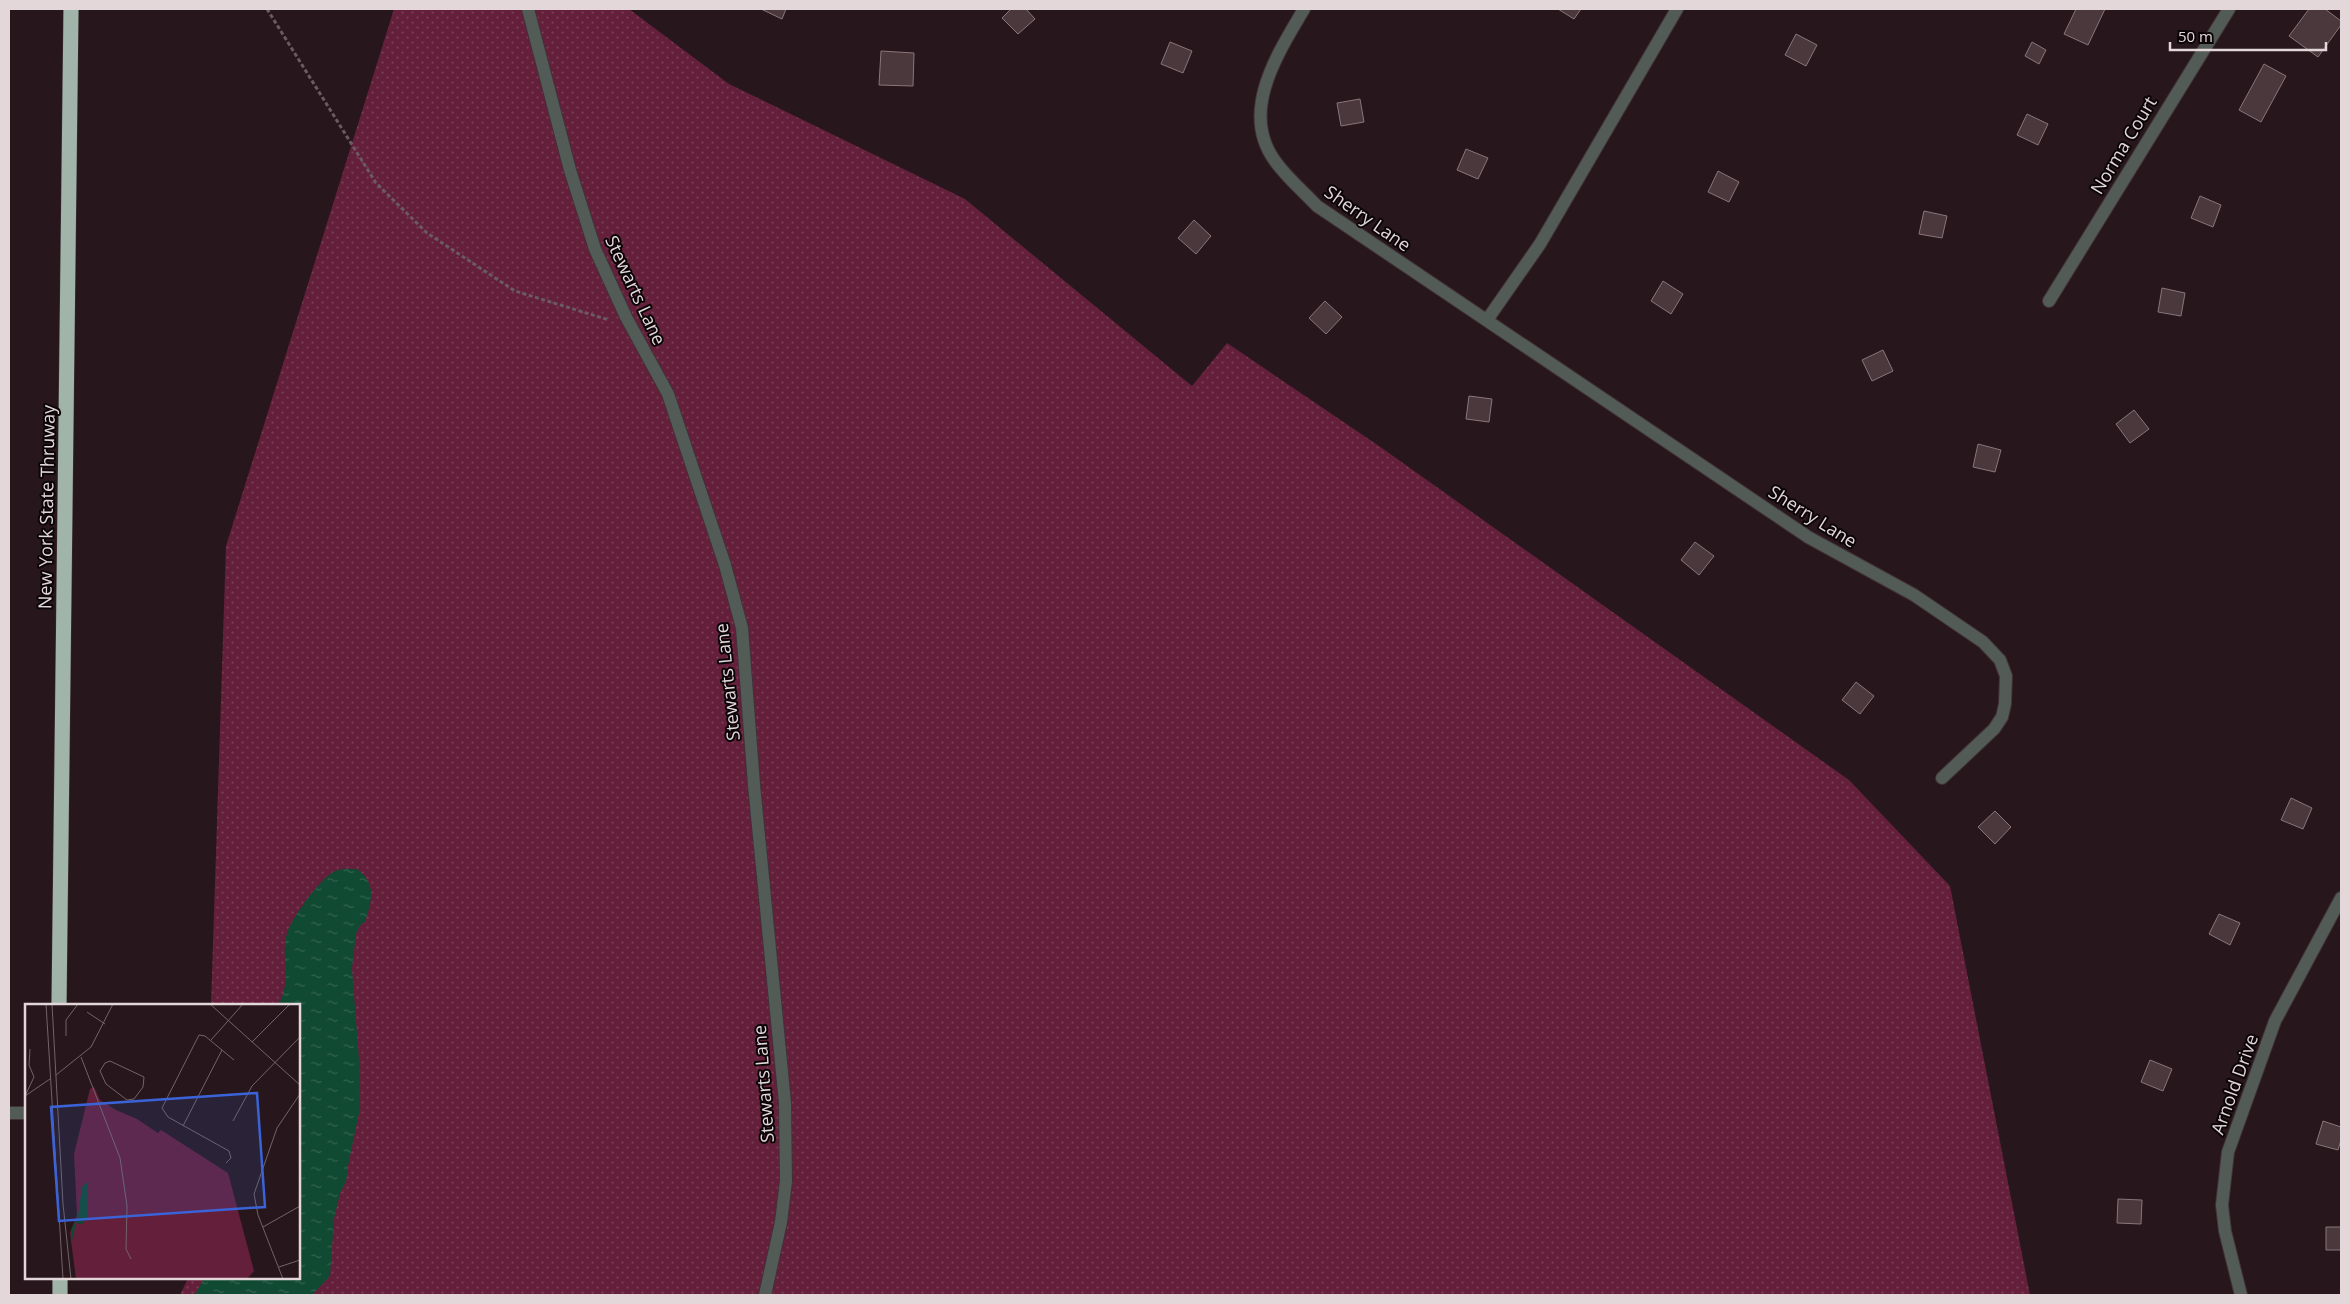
<svg xmlns="http://www.w3.org/2000/svg" width="2350" height="1304" viewBox="0 0 2350 1304" font-family="'Open Sans',sans-serif">
<defs>
<pattern id="grass-dots" width="8" height="8" patternUnits="userSpaceOnUse" patternTransform="scale(1.25)"><rect width="8" height="8" fill="#641f3a"/><path d="M2 2h.1M6 6h.1" fill="none" stroke="#7a3f56" stroke-width="1.8" stroke-linecap="round"/></pattern>
<pattern id="water-ripples" width="26" height="14" patternUnits="userSpaceOnUse" patternTransform="scale(1.25)"><rect width="26" height="14" fill="#114a33"/><path d="M2 4q2-2 4 0t4 0M15 11q2-2 4 0t4 0" fill="none" stroke="#346350"/></pattern>
</defs>
<rect width="100%" height="100%" fill="#27171c"/>
<path fill="url(#grass-dots)" d="M394,9H629L729,84L965,199L1192,386L1227,343L1379,446L1849,780L1950,886L2030,1295H180L188,1278H299V1005H211L226,546Z"/>
<path fill="url(#water-ripples)" d="M357,869C377,884 372,900 365,922L360,925L356,934L352,968L360,1073L359,1113L348,1166L346,1182L340,1193L334,1219L330,1276L312,1295H195L204,1278H299V1005H278C293,979 280,957 287,933C292,918 323,873 338,870C344,868 351,869 357,869Z"/>
<path fill="#4a383d" stroke="#8a757b" d="M761,9H786L782,19Z
M1011,9H1026L1035,19L1018,34L1002,18Z
M1558,9H1581L1574,19Z
M2076,9H2105L2088,45L2064,34Z
M2309,9H2325L2341,21V25L2318,57L2289,36Z
M1796,34L1817,45L1806,66L1785,55Z
M1170,42L1192,51L1183,73L1161,64Z
M2032,42L2046,50L2039,64L2025,56Z
M881,51L914,53L913,86L879,85Z
M2264,64L2286,76L2261,122L2239,110Z
M1360,99L1364,122L1341,126L1337,103Z
M2027,114L2048,124L2038,145L2017,135Z
M1466,149L1488,158L1478,179L1457,170Z
M1718,171L1739,182L1729,202L1708,192Z
M2200,196L2221,205L2213,227L2191,218Z
M1924,211L1947,216L1942,238L1919,234Z
M1194,220L1211,236L1196,254L1178,238Z
M1663,281L1683,294L1671,314L1651,301Z
M2162,288L2185,293L2181,316L2158,312Z
M1325,301L1342,317L1326,334L1309,318Z
M1883,350L1893,371L1872,381L1862,360Z
M1469,396L1492,399L1489,422L1466,419Z
M2134,410L2149,429L2130,443L2116,424Z
M1978,444L2001,450L1995,472L1973,467Z
M1695,542L1714,556L1699,575L1681,560Z
M1856,682L1874,696L1860,714L1842,700Z
M2291,798L2312,808L2303,829L2281,820Z
M1995,811L2011,827L1995,844L1978,827Z
M2219,914L2240,923L2230,945L2209,934Z
M2150,1060L2172,1069L2163,1091L2141,1082Z
M2323,1121L2341,1127V1140L2338,1150L2316,1144Z
M2118,1199L2142,1200L2141,1224L2117,1223Z
M2326,1227H2341V1250H2326Z"/>
<g fill="none" stroke-linecap="round" stroke-linejoin="round">
<g stroke="#413237" stroke-width="14">
<path id="minor" d="M528,9L570,170L595,249L626,317L668,394L725,565L742,628L754,785L785,1103L786,1181L781,1222L765,1295
M1304,9C1278,53 1239,112 1275,161C1287,178 1304,192 1317,206L1808,537L1914,595L1983,642L2000,660L2006,676L2005,704L2002,717L1994,729L1942,778
M2049,301L2229,9
M1487,320L1540,244L1677,9
M9,1113H26
M2241,1295L2225,1231L2222,1205L2228,1152L2275,1021L2341,898"/>
</g>
<g stroke="#413237" stroke-width="16">
<path id="highway" d="M59,1005L71,9
M60,1278V1295"/>
</g>
<path stroke="#6a5b60" stroke-width="3" stroke-dasharray="4 2.5" stroke-linecap="butt" d="M267,9L376,183L427,233L515,291L609,320"/>
<use href="#minor" stroke="#535b57" stroke-width="12"/>
<use href="#highway" stroke="#a0b4a9" stroke-width="15"/>
</g>
<g text-anchor="middle" dominant-baseline="central" stroke-width="4" stroke-linejoin="round" paint-order="stroke">
<g font-size="18" fill="#e3d7da" stroke="#0b0507">
<text transform="translate(2123 145) rotate(-59)">Norma Court</text>
<text transform="translate(1368 218) rotate(35)">Sherry Lane</text>
<text transform="translate(636 290) rotate(65)">Stewarts Lane</text>
<text transform="translate(46 507) rotate(-89)">New York State Thruway</text>
<text transform="translate(1813 516) rotate(32)">Sherry Lane</text>
<text transform="translate(727 682) rotate(-96)">Stewarts Lane</text>
<text transform="translate(763 1084) rotate(-94)">Stewarts Lane</text>
<text transform="translate(2234 1084) rotate(-70)">Arnold Drive</text>
</g>
</g>
<g transform="translate(25 1004)">
<rect width="275" height="275" fill="#27171c"/>
<path d="M69,83L75,96L91,106L112,115L133,129L136,126L203,169L229,267L222,275H51L45,229L52,211L49,150L65,85Z" fill="#641f3a"/>
<path d="M63,177V213L57,220L51,219L47,237L46,226L53,212L57,183Z" fill="#114a33"/>
<path fill="none" stroke="#726468" stroke-width="1" d="M21,0L38,275M27,0L38,200L46,275M185,0L275,81M62,8L80,20M41,32V16L53,0M186,36L218,0M227,38L265,0M56,53L95,154L102,202L101,245L106,255M85,57L119,73L118,83L109,95L102,96L81,80L75,67L80,59ZM31,71L66,43L88,0M0,92L25,75M0,92L9,73L4,61L5,45M208,117L227,82L275,33M158,122L197,46M201,159L206,154L204,147L143,113L137,104L174,31L180,32L209,56M238,223L275,202M254,263L275,256M258,275L233,211L229,190L252,124L275,90"/>
<path fill="#3b63d8" fill-opacity="0.15" stroke="#3b63d8" stroke-width="2.5" d="M232,89L240,203L34,217L26,103Z"/>
<rect width="275" height="275" fill="none" stroke="#e3d7da" stroke-width="2.5"/>
</g>
<rect width="2350" height="1304" fill="none" stroke="#e3d7da" stroke-width="20"/>
<path d="M2170 42v8h156v-8" fill="none" stroke="#e3d7da" stroke-width="2.5"/>
<text x="2178" y="42" font-size="15" fill="#e3d7da" stroke="#0b0507" stroke-width="4" paint-order="stroke">50 m</text>
</svg>
